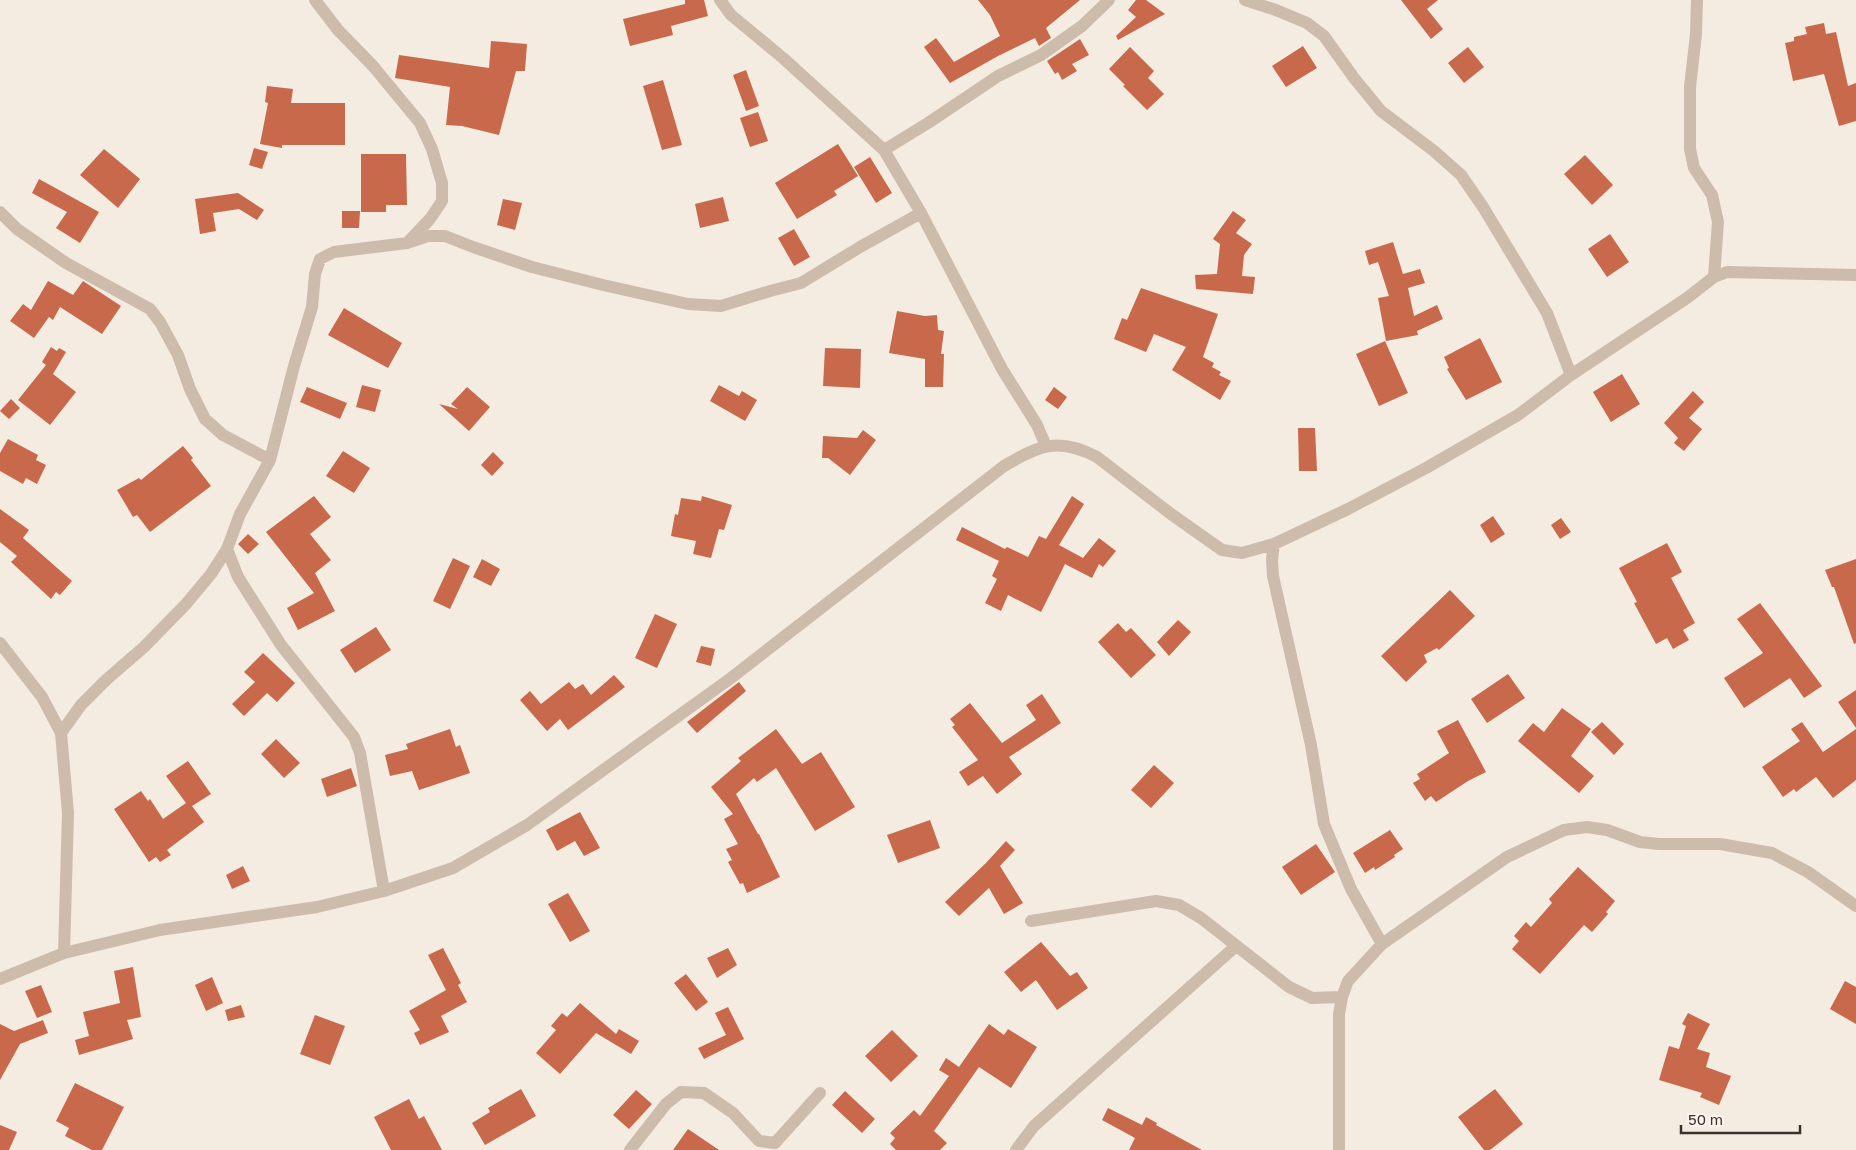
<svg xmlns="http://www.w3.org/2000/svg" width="1856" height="1150" viewBox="0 0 1856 1150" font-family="'Golos Text',sans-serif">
<rect width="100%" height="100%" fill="#f4ebe1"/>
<path fill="#c8694b" d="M685,0H704L708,16L671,26L673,35L630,46L623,19L685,4Z
M978,0H1080L1046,28L1051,38L1039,46L1035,38L998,56L950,83L924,47L936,38L954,62L1000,36L990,15Z
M1136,0H1146L1165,14L1118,40L1116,36L1136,17L1128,10Z
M1401,0H1438L1427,9L1443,29L1431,39Z
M1824,23L1826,34L1836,32L1848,86L1856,83V121L1839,126L1824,74L1793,81L1785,43L1794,41V37L1807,34L1805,27Z
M1080,39L1089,55L1072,64L1077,71L1062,80L1058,72L1055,74L1047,61Z
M491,41L527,44L525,71H516L499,135L462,126L446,125L450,87L395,78L399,55L489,68Z
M1303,46L1317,68L1286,87L1272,66Z
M1130,47L1154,71L1148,78L1164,94L1147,110L1123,86L1125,85L1109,69Z
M1468,47L1484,67L1464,83L1448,63Z
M746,70L759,106L746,111L733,75Z
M663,80L682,145L662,150L643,86Z
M267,86L293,89L291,103H345V145H282V148L260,144L268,103L265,102Z
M758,112L768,141L750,147L740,118Z
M838,144L858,176L834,191L837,195L797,219L775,183Z
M254,148L268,152L262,169L249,165Z
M104,149L140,179L118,208L80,175Z
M361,154H406L407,205H386V212H361Z
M1585,155L1613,185L1592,205L1564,174Z
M870,157L892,193L876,203L854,167Z
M39,179L99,212L80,243L56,228L67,212L32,193Z
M238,193L264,210L257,220L239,209L213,213L216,231L200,234L195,199Z
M723,197L729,221L700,228L695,204Z
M503,199L522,203L515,230L497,225Z
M342,211H360L359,228H342Z
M1233,211L1246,220L1236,233L1252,244L1244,255L1242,276L1255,277L1253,294L1196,289L1195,275L1217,274L1220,244L1213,239Z
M794,229L810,257L794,266L778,238Z
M1610,234L1629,262L1607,277L1588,249Z
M1393,242L1403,274L1420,269L1425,283L1408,288L1414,316L1437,305L1443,319L1417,331L1418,335L1386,341L1378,298L1389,296L1378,262L1369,265L1365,251Z
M48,281L73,295L83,281L121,306L102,334L60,307L53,320L49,317L34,338L10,321L23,304L31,310Z
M1141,288L1218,314L1203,357L1214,363L1212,367L1221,372L1219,375L1231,381L1220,400L1172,370L1186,347L1154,334L1146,352L1114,339L1122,318L1127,320Z
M344,308L402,343L388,368L328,335Z
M897,311L925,316L937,315L938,330L944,331L941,354H944L943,387H925V359L889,353Z
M1480,338L1502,382L1466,400L1447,369L1449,368L1444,357Z
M1385,341L1408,393L1379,406L1356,354Z
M51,347L57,351L59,348L66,352L53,374L76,392L50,425L18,400L46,365L42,362Z
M825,348L861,349L860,388L823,386Z
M1622,374L1640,404L1611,422L1593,392Z
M362,385L381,390L375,412L356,407Z
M719,385L739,396L742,391L757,400L745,421L710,401Z
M307,387L347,403L340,419L300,402Z
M467,387L490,407L469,431L439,404L458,409L451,404Z
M1054,387L1067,397L1058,409L1045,400Z
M1693,391L1704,402L1689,418L1702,429L1684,451L1674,443L1678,438L1664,423Z
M11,399L20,408L9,419L0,411Z
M1298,428H1315L1317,471H1299Z
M863,430L876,440L850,475L828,458H822L823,436L857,438Z
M8,439L38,455L36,460L46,465L37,484L26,478L23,484L0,471V453Z
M183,446L193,458L191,460L211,486L150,532L137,515L133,517L117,490L139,478L141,480Z
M343,451L370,468L354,493L326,476Z
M493,452L504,463L492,476L481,465Z
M314,496L331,517L310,534L331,560L315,573L335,611L298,630L287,608L314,593L266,532Z
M702,496L732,505L724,530L719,529L711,558L693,554L696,541L671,536L675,514L678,515L681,498L701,501Z
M1072,496L1084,504L1059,545L1083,558L1099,538L1116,551L1103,567L1099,564L1092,578L1065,564L1041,612L1008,595L1001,611L985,603L997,579L992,576L999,561L956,540L962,527L1005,549L1007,547L1028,557L1039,536L1046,539Z
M0,509L29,530L23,538L72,581L60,595L56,592L51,599L11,562L17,556L0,542Z
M1493,516L1505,534L1491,543L1480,525Z
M1561,518L1571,532L1560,539L1551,525Z
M248,534L259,544L248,554L238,544Z
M1667,543L1682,572L1671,578L1695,623L1683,630L1689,640L1673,649L1667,638L1656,644L1634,603L1637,602L1619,568Z
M453,558L470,566L450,609L433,601Z
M482,559L500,569L491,586L473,577Z
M1856,559V643L1854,644L1834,587H1832L1825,570Z
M1450,590L1475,616L1439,650L1437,648L1424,655L1427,662L1406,682L1381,656Z
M1760,603L1822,686L1804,698L1790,678L1744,708L1724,678L1763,653L1737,619Z
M655,614L677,624L657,668L635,658Z
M1178,620L1191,632L1169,656L1157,642Z
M1118,623L1126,632L1131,628L1156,655L1131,678L1098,642Z
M376,627L391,650L355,673L340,650Z
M701,646L715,649L711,666L696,662Z
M263,653L295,683L277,702L267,693L244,716L232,704L255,682L244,672Z
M1508,674L1525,698L1487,723L1471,699Z
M614,675L625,687L568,730L560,719L547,731L520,700L530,691L541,704L569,682L575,689L583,684L591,695Z
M739,682L746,691L697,733L687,722Z
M1856,690V728L1838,702Z
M1042,694L1061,723L1009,757L1022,774L997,794L983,776L968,786L959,772L978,760L952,727L955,725L950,719L970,703L1002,743L1036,720L1026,705Z
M1562,708L1591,729L1571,756L1594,776L1579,793L1518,741L1533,723L1544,732Z
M1458,720L1486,772L1468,781L1436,802L1431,796L1425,801L1413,783L1420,779L1417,774L1449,753L1437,731Z
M1602,722L1624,744L1614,755L1591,732Z
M1802,722L1823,752L1856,729V780L1833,798L1816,777L1796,792L1794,789L1783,797L1762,767L1800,741L1791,729Z
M450,729L456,747L460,745L470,773L419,790L412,771L390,776L385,755L408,749L406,744Z
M776,729L802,764L821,752L855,807L815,831L776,768L757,782L754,778L736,794L758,834H759L780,877L747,893L743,883L740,884L728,862L732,860L726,849L738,844L724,819L733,814L711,787L741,761L738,758Z
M276,739L300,763L284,778L261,754Z
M188,761L211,794L192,806L204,822L167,850L171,855L160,862L156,857L149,862L114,809L141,791L148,801L150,799L163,819L186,803L166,776Z
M1154,765L1174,783L1151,808L1131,790Z
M351,768L357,786L327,797L321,779Z
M580,812L600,848L584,856L575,841L557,851L546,830Z
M930,820L940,848L898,863L887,835Z
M1390,830L1403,849L1394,855L1395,857L1375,870L1374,867L1365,873L1353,853Z
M1006,841L1015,850L1000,866L1023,903L1004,914L989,888L959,916L945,902L986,863Z
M1316,844L1335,872L1301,895L1282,867Z
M243,866L250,881L232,889L226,875Z
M1578,867L1615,901L1606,912L1608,914L1592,932L1584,925L1540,974L1512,949L1519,941L1514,936L1526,922L1531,927L1552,903L1549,899Z
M568,893L590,931L570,942L548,904Z
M1041,942L1070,976L1077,972L1088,988L1057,1010L1036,980L1021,992L1004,972Z
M443,948L461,983L458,985L467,1002L441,1016L449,1032L420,1045L414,1033L420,1030L409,1011L446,990L428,955Z
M728,948L737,965L717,978L707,958Z
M133,967L141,1017L127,1020L133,1039L79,1055L75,1040L89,1036L83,1012L120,1003L114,971Z
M686,974L708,1002L696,1011L674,983Z
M212,977L223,1003L206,1011L195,985Z
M1845,981L1856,987V1024L1830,1009Z
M41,985L52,1012L37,1018L25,991Z
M580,1003L616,1034L619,1029L639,1041L631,1054L596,1033L560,1074L536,1053L556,1030L551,1026L562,1013L567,1017Z
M241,1005L245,1017L228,1021L225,1010Z
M728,1007L744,1039L704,1059L698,1048L726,1035L715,1013Z
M1688,1013L1710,1024L1697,1049L1710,1053L1706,1067L1731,1076L1719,1105L1700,1097L1702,1093L1659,1080L1669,1046L1679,1049L1686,1026L1682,1024Z
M315,1015L345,1026L330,1065L300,1054Z
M43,1020L48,1033L20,1044L0,1080V1024L14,1031Z
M989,1024L1004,1035L1008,1029L1037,1047L1011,1088L979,1067L934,1131L947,1143L940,1150H896L890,1144L895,1138L890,1133L914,1110L920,1116L949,1076L939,1070L946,1058L959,1067Z
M892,1030L918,1056L891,1082L865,1056Z
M75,1083L124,1107L102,1150H92L65,1136L69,1128L56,1121Z
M521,1089L536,1116L485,1145L472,1123L490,1112L488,1108Z
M1495,1089L1523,1124L1490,1150H1484L1458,1117Z
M636,1090L652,1104L629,1129L613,1115Z
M845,1091L875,1119L862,1133L832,1105Z
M409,1099L419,1119L424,1116L442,1150H391L374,1117Z
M1108,1108L1142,1125L1146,1117L1157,1123L1156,1125L1202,1150H1129L1135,1138L1102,1120Z
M0,1125L17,1132L9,1150H0Z
M688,1129L719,1150H673Z"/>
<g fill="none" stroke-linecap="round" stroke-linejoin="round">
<path stroke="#cdbbac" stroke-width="12" d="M315,0L338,30L373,66L420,123L432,149L442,183V201L430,219L408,242
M720,0L731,15L783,58L884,150L921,213L1002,369L1037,425L1046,446
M1245,0L1276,10L1307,23L1324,36L1354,78L1381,111L1434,151L1461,175L1483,207L1547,313L1571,375
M1697,0L1696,34L1690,87V149L1694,168L1712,195L1718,222L1714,277
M884,150L928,123L998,76L1041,55L1082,26L1109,0
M0,212L17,229L66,263L150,309L160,322L178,355L190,389L205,419L223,435L270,460
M1274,544L1272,560L1273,576L1311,745L1324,824L1351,889L1382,944
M227,549L238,577L281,645L354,737L360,753L384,891
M0,643L42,697L61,733L68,813L64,953
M61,733L81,705L106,680L144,647L186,604L211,574L227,549L240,514L270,460L294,366L312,307L315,274L320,259L334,252L407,243L428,236H445L473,247L532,267L603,285L688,304L721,306L770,291L801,283L860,247L921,213
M1031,921L1156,901L1179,905L1201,918L1289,987L1312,998L1342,997
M0,979L64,953L160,930L317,907L384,891L453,868L527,825L731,678L1004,466C1039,445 1059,437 1097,457L1171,514L1222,550L1242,553L1274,544L1348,509L1426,468L1518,415L1571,375L1687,298L1714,277L1727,272L1856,275
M630,1150L666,1104L681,1092L704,1093L733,1113L759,1141L775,1143L820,1093
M1016,1150L1034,1126L1236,946
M1339,1150V1014L1342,997L1348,981L1382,944L1507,857L1564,830L1587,827L1607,830L1640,842L1659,844H1720L1772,853L1808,872L1856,906"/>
</g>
<path d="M1681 1125v8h119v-8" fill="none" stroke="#3b302b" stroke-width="2.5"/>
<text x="1688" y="1125" font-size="15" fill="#3b302b" stroke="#fbf5ee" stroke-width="4" paint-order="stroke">50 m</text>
</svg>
